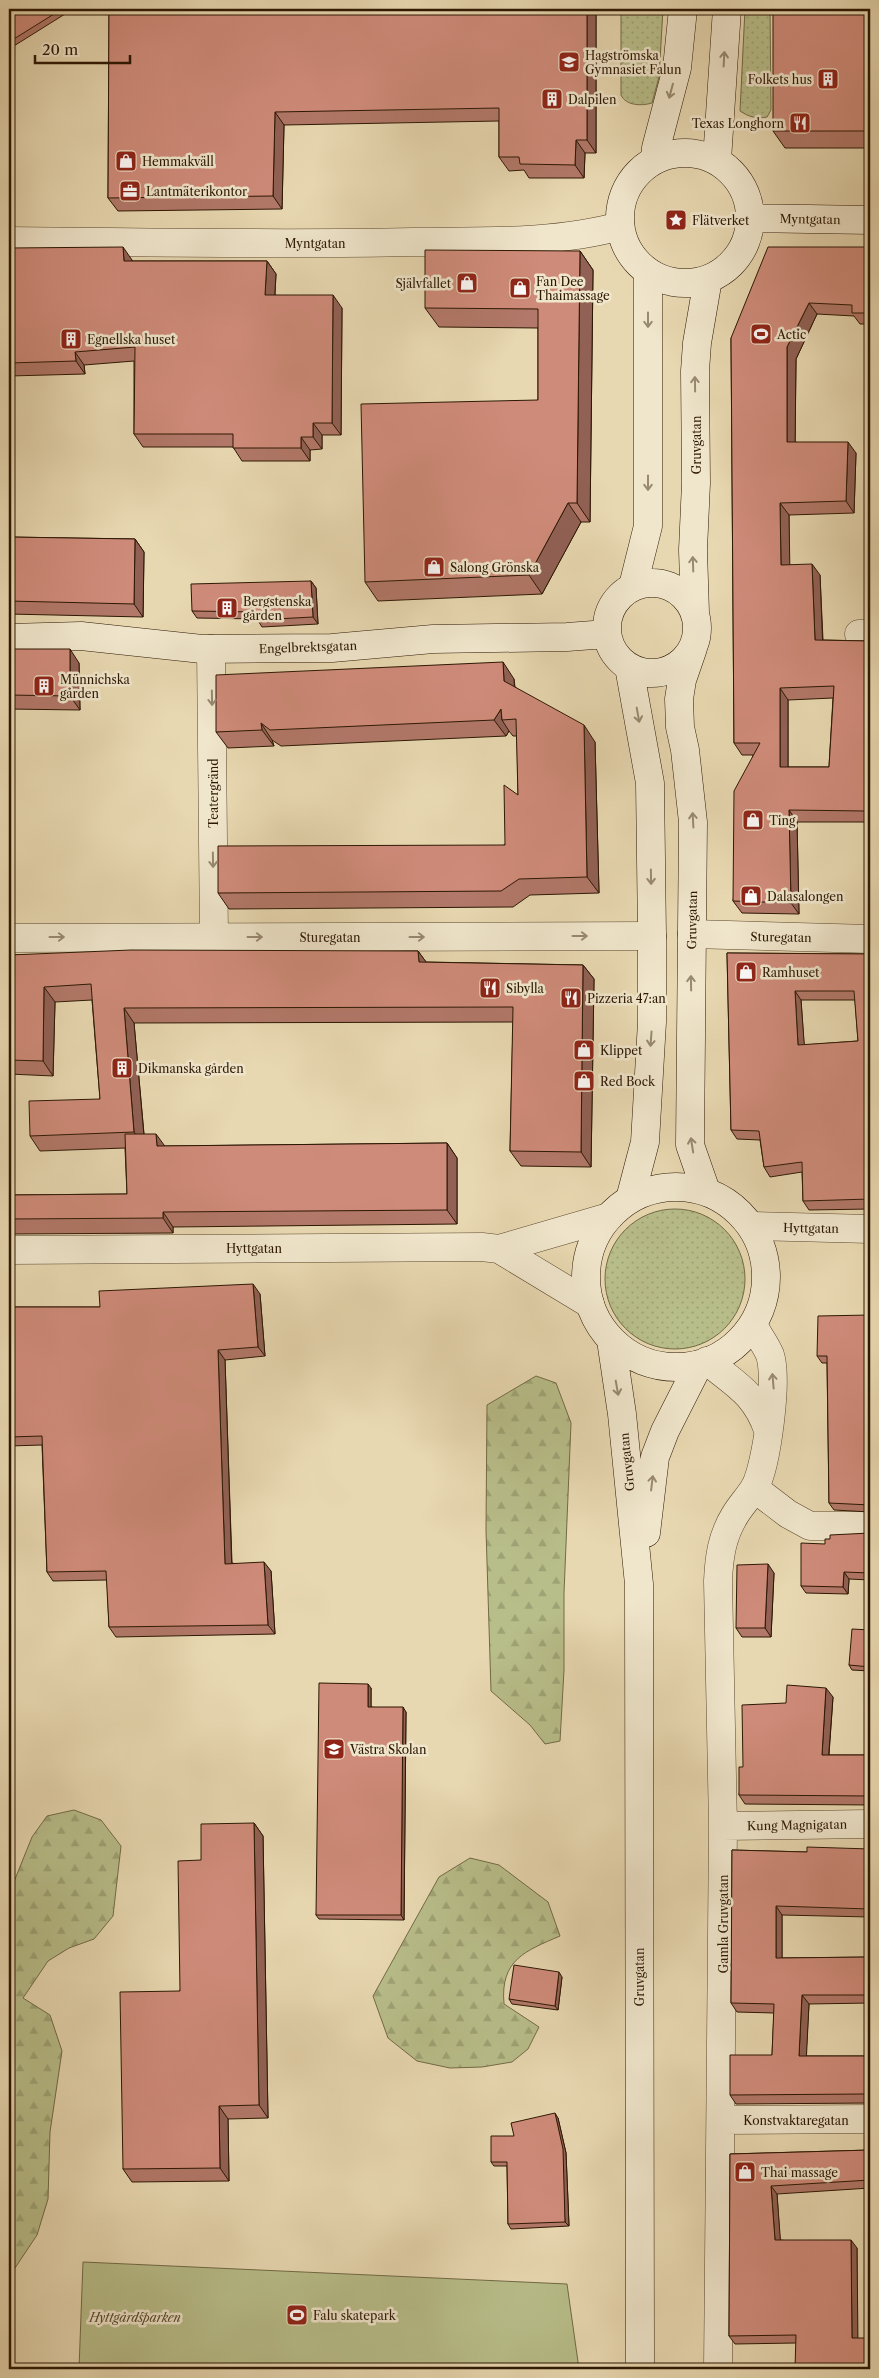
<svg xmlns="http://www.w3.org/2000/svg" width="879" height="2378" viewBox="0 0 879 2378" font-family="'Libre Caslon Text',serif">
<defs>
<pattern id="grass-dots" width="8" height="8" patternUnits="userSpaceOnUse" patternTransform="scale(1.25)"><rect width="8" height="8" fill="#b8be8a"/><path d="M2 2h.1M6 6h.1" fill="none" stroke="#9ea375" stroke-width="1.8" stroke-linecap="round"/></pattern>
<pattern id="forest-firs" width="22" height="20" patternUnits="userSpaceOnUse" patternTransform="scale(1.25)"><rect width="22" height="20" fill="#b8be8a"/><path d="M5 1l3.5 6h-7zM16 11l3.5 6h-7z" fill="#9ea375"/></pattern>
</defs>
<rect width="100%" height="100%" fill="#e8d8b1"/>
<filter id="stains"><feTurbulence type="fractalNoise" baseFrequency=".004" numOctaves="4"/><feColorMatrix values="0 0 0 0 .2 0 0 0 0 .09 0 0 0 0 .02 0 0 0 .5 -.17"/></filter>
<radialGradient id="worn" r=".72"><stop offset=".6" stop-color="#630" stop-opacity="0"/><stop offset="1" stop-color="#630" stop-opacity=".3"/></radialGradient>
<path fill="url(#grass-dots)" stroke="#726a46" d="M621,9H663L659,77L652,103C642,106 626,106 621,95Z
M745,9H770L771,110L767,117C757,119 749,117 740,111Z
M605 1279a70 70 0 1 1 140 0a70 70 0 1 1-140 0Z"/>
<path fill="url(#forest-firs)" stroke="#726a46" d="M536,1376L556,1383L571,1423L564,1593V1670L560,1741L545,1744L530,1725L491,1691L486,1530L487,1405Z
M74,1810L101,1820L121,1846L113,1916L94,1939L69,1948L48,1961L23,1998L50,2015L62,2051L50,2132L48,2199L37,2235L9,2277V1894L32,1837L47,1816Z
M470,1858L499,1865L548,1902L560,1936C525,1951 500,1960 504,2004L539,2027L528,2049L512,2062L482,2067L450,2068L417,2061L388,2038L373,1996L439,1877Z"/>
<path fill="#b8be8a" stroke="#726a46" d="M83,2262L567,2284L579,2369H79Z"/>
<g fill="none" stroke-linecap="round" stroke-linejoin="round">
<g stroke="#5b472e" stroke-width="29">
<path id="street" d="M9,241C144,242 279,245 413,242C480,241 556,244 620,226
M859,634H870
M211,649L214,937
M692,934L870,939
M9,938L652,936
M751,1226L870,1229
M499,1249L609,1217
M9,1250L482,1247L499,1249L590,1304
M707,1361C736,1385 755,1393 768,1430
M754,1488L788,1514L810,1526H870
M723,1826L870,1824
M722,2120L870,2119
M718,2369L723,1826L718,1581C719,1557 722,1536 735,1515C741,1505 749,1497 755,1487C767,1464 778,1379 770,1355C766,1345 758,1335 753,1325"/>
</g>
<g stroke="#2c1703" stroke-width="29">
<path id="secondary" d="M620 218a65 65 0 1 1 130 0a65 65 0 1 1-130 0Z
M655,159L656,148L677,68L683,9
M717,160L727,9
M751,218L870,220
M607 628a45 45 0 1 1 90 0a45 45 0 1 1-90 0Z
M633,586L648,526V272
M695,613L693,550L696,483L695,371L697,343L708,279
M9,638L81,636L202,649L332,648L433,639L567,637L607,634
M693,648L682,680L679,699L680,727L685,750L693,822L690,1145L706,1191
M629,667L650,783L652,936V1022L645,1142L630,1199
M586 1277a90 90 0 1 1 180 0a90 90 0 1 1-180 0Z
M611,1340L622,1414L639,1584L640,2369
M646,1533L655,1457L665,1431L699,1364"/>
</g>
<use href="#street" stroke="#f0e6cc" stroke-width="28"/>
<use href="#secondary" stroke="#f0e6cc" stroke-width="28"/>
</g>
<path fill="#b27869" stroke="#2c1703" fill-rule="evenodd" d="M9,9H73L9,49Z
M109,9H596V153H585L584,178H529L524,170L509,171L499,157V121L284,125L282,209L118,211L108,198Z
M870,9V148H785L773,131Z
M870,247V324H860L854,316L817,314L796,359L795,442L856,453L854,513L789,515V565L820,575L823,640L870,641V891L865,884V822H797L799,914L742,913L733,901L753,755H742L734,743L731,338ZM833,698L829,767H788V700Z
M9,248L132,260V261H267L276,274L275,295L342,308L341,435H322V449L310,450V461H242L233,447H143L134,434V361L84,365L85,374L9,376Z
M580,251L593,270L590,522H581L542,594L378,601L365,582L538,400V328L439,327L425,308Z
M9,537L135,539L144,552L143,617L9,614Z
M311,581L316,588L318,624L262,627L257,619L197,618L192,611Z
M9,649L79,663L80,710L9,709Z
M514,679L515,687L595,742L599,893L530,895L513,907L229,909L218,893L505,845L518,795L517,736H513L509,731L506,736L281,746L272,740L274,746L228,748L216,732Z
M418,951L426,962L583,965L594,979L591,1167L521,1166L510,1151L513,1022L134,1023L144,1134L165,1146L447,1143L457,1158V1224L173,1227V1233L9,1234V1195L127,1194L125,1148L40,1151L30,1136L100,1099L92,1000L55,1002L53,1076L9,1074V955Z
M727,953L870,954V1209L809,1210L803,1201L802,1172L770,1177L764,1167L760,1140L737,1139L731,1130ZM801,1000H855L858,1041L804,1045Z
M260,1294L265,1356L225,1360L232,1563L271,1571L275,1634L116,1637L109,1627L107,1580L53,1581L47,1572L42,1445L9,1446V1307H100Z
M870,1315V1512L834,1510L829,1503L827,1363H822L817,1356Z
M870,1533V1580L849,1579L848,1594L806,1593L801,1586L825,1544L830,1539Z
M774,1573L771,1637H742L736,1628Z
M870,1630V1671L852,1670L849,1665Z
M371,1688V1707L406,1712L404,1920L319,1919L316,1915Z
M833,1697L829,1755H870V1805L745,1804L739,1795L743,1767L786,1703Z
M254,1823L263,1836L268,2118L228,2119L229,2181L132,2182L123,2169L180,1991L201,1860Z
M870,1849V1917L782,1915V1958L870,1957V2003L809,2004L806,2056H870V2103L736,2104L730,2095L772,2055L774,2013L737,2012L731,2003L732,1850L807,1852Z
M562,1977L558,2010L512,2004L509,1999Z
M558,2118L566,2153L569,2226L511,2229L508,2224L507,2166H494L491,2162L514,2136Z
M870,2150V2188L777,2194L780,2240L857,2248V2338L796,2343L735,2344L729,2336L730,2154Z"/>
<path fill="#916155" stroke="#2c1703" d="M587,9H596V153L587,140Z
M275,112L284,125L282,209L273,196Z
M576,140L585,153L584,178L575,165Z
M123,247L132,260L133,274L124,261Z
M580,251L593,270L590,522L577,503Z
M267,261L276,274L274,307L265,295Z
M333,295L342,308L341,435L332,423Z
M809,303L817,314L796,359L795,453L787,442V347Z
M75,352L84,365L85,374L76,361Z
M313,423L322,435V449L313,437Z
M301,437L310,450V461L301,448Z
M848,442L856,453L854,513L846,501Z
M568,503L581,522L542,594L529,575Z
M780,503L789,515L790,577L781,565Z
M135,539L144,552L143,617L134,604Z
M812,564L820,575L823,652L815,640Z
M311,581L316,588L318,624L313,617Z
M70,649L79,663L80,710L70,696Z
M503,662L514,679L515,698L504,681Z
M780,688L788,700V779L780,767Z
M501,709L502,720L509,731L506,736L494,720Z
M261,723L272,740L274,746L262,730Z
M584,725L595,742L599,893L587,877Z
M789,810L797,822L799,914L791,903Z
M418,951L429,966L419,962Z
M583,965L594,979L591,1167L581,1152Z
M44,987L55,1002L53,1076L43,1061Z
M795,991L801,1000L805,1054L798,1045Z
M124,1008L134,1023L145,1147L134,1132Z
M156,1134L167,1149L157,1146Z
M447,1143L457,1158V1224L447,1210Z
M163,1212L173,1227V1233L163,1218Z
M253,1284L260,1294L265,1356L258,1347Z
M218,1350L225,1360L232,1573L225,1564Z
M264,1562L271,1571L275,1634L268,1625Z
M768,1564L774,1573L771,1637L765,1628Z
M844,1572L849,1579L848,1594L843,1587Z
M368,1684L371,1688V1712L368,1707Z
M826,1688L833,1697L828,1764L822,1755Z
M403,1707L406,1712L404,1920L401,1915Z
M254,1823L263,1836L268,2118L259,2105Z
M776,1906L782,1915V1967L776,1958Z
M559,1972L562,1977L558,2010L555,2006Z
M802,1995L809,2004L806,2065L799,2056Z
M219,2106L228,2119L229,2181L220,2168Z
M555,2113L558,2118L566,2153L569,2226L565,2222Z
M771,2186L777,2194L781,2248L775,2240Z
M851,2240L857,2248L858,2346L852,2338Z"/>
<path fill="#cf8b7a" stroke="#2c1703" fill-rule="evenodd" d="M9,9H62L9,42Z
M109,9H587V140H576L575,165L520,164L519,157H499V108L275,112L273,196L108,198Z
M773,9H870V131H773Z
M123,247L124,261H267L265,295H333L332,423H313V437H301V448H233V434H134L135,347L75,352L76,361L9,363V248Z
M768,247H870V313H852V305L809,303L787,347V442H848L846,501L780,503L781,565L812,564L815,640L870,641V884H865V811L789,810L791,903L733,901L734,791L760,743H734L731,338ZM834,686L829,767H780V688Z
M425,250L580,251L577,503H568L529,575L365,582L361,404L538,400V309L425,308Z
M9,537L135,539L134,604L9,601Z
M311,581L313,617L257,620V612L192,611L191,584Z
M9,649H70V696L9,695Z
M503,662L504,681L584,725L587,877L519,879L501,891L218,893V846L505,845L504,785L518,795L516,719L502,720L501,709L494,720L270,730L261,723L262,730L216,732V675Z
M131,950L418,951L419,962L583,965L581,1152L510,1151L513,1007L124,1008L134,1132L30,1136L29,1101L100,1099L91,984L44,987L43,1061L9,1060V955Z
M727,953L870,954V1199L803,1201L802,1162L764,1167L759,1131L731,1130ZM795,991H854L858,1041L798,1045Z
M125,1134H156L157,1146L447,1143V1210L163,1212V1218L9,1219V1195L127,1194Z
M253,1284L258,1347L218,1350L225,1564L264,1562L268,1625L109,1627L106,1571L47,1572L42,1436L9,1437V1307H100L99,1291Z
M870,1315V1505L829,1503L827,1356H817L818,1316Z
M870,1533V1573L844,1572L843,1587L801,1586V1543L825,1544V1539H830V1535Z
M768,1564L765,1628H736L737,1565Z
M852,1629L870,1630V1667L849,1665Z
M319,1683L368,1684V1707H403L401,1915H316Z
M787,1685L826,1688L822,1755H870V1798V1796L739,1795V1767H743L742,1705L786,1703Z
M254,1823L259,2105L219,2106L220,2168L123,2169L120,1992L180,1991L178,1861L201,1860V1824Z
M807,1847L870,1849V1909L776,1906V1958L870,1957V1995H802L799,2056H870V2096L864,2094L730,2095V2055H772L774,2004L731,2003L732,1850L807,1852Z
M514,1965L559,1972L555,2006L509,1999Z
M555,2113L563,2149L565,2222L508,2224L507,2162H491V2136H514L511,2123Z
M870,2150V2180L771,2186L775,2240H851L852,2338H870V2369H795L796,2335L729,2336L730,2154Z"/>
<defs><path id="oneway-shaft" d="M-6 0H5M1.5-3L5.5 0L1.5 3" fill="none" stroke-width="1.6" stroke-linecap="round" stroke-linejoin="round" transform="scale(1.25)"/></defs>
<g stroke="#988972">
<use href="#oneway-shaft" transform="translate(724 59) rotate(-87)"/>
<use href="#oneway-shaft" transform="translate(671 91) rotate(105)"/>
<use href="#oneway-shaft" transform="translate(648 320) rotate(90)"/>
<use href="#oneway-shaft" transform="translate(695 384) rotate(-91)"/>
<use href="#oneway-shaft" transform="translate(648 483) rotate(90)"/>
<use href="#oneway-shaft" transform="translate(693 564) rotate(-92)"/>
<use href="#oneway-shaft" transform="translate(212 698) rotate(89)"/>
<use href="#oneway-shaft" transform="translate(638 715) rotate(80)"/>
<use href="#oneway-shaft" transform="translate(693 820) rotate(-93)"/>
<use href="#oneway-shaft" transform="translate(213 860) rotate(89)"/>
<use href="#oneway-shaft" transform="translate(651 877) rotate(89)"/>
<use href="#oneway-shaft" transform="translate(580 936)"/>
<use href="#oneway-shaft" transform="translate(57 937)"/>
<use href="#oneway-shaft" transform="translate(255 937)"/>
<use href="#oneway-shaft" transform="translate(417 937)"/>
<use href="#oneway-shaft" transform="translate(691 983) rotate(-91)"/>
<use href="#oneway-shaft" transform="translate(651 1039) rotate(94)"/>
<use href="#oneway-shaft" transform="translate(692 1145) rotate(-99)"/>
<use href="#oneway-shaft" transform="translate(773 1381) rotate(-95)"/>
<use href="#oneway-shaft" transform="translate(617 1388) rotate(80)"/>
<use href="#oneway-shaft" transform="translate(652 1483) rotate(-83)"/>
</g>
<defs>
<g id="school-square" transform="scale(1.125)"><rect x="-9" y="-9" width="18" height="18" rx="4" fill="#8f2418" stroke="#f0e6cc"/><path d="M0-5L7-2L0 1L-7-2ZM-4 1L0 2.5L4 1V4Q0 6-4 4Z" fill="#fff"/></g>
<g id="building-square" transform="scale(1.125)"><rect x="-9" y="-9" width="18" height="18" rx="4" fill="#8f2418" stroke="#f0e6cc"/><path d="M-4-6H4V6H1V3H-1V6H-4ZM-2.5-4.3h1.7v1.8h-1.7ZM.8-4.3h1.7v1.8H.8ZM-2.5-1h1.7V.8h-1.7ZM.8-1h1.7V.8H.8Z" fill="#fff"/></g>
<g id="restaurant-square" transform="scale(1.125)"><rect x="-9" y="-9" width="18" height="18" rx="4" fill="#8f2418" stroke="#f0e6cc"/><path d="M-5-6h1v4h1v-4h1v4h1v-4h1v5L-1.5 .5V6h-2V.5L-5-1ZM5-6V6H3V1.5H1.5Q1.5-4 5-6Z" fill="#fff"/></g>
<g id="shop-square" transform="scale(1.125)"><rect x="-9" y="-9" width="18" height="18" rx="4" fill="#8f2418" stroke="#f0e6cc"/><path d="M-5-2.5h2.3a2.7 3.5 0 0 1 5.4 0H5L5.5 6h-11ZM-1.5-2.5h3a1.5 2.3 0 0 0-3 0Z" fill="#fff"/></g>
<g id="office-square" transform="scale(1.125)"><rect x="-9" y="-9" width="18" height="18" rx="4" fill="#8f2418" stroke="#f0e6cc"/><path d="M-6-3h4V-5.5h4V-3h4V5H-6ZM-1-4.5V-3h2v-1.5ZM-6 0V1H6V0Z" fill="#fff"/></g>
<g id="sight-square" transform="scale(1.125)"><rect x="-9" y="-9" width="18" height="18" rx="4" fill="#8f2418" stroke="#f0e6cc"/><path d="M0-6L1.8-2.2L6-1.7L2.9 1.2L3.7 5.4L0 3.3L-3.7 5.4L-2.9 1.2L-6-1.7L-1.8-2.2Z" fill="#fff"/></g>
<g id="stadium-square" transform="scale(1.125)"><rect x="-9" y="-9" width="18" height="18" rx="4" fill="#8f2418" stroke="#f0e6cc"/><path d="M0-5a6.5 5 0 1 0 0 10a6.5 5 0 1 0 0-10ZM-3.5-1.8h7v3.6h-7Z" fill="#fff"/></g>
</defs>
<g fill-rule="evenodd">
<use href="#school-square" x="569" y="62"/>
<use href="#building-square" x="828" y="79"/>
<use href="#building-square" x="552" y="99"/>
<use href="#restaurant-square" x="800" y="123"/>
<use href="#shop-square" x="126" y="161"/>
<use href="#office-square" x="130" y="191"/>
<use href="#sight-square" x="676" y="220"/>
<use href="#shop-square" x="467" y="283"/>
<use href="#shop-square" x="520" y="288"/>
<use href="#stadium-square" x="761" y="334"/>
<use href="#building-square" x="71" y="339"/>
<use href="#shop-square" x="434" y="567"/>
<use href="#building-square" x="227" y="608"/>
<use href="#building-square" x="44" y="686"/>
<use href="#shop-square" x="753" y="820"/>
<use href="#shop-square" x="751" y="896"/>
<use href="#shop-square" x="746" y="972"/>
<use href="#restaurant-square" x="490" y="988"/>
<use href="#restaurant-square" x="571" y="998"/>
<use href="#shop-square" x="584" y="1050"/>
<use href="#building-square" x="122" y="1068"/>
<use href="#shop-square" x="584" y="1081"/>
<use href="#school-square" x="334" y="1749"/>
<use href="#shop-square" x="745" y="2172"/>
<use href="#stadium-square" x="297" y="2315"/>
</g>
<g text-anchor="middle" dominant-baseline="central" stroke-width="5" stroke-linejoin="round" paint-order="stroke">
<g font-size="12" fill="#2c1703" stroke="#f0e6cc" text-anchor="start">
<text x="585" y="55">Hagströmska<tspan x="585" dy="14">Gymnasiet Falun</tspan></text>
<text x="812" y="79" text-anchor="end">Folkets hus</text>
<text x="568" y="99">Dalpilen</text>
<text x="784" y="123" text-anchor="end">Texas Longhorn</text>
<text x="142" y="161">Hemmakväll</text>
<text x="146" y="191">Lantmäterikontor</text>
<text x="692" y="220">Flätverket</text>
<text x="536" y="281">Fan Dee<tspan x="536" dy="14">Thaimassage</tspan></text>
<text x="451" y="283" text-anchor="end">Självfallet</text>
<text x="777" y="334">Actic</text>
<text x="87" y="339">Egnellska huset</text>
<text x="450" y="567">Salong Grönska</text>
<text x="243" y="601">Bergstenska<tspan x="243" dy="14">gården</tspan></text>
<text x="60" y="679">Münnichska<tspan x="60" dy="14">gården</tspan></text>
<text x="769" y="820">Ting</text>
<text x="767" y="896">Dalasalongen</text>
<text x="762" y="972">Ramhuset</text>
<text x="506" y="988">Sibylla</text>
<text x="587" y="998">Pizzeria 47:an</text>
<text x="600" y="1050">Klippet</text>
<text x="138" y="1068">Dikmanska gården</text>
<text x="600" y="1081">Red Bock</text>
<text x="350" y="1749">Västra Skolan</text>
<text x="761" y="2172">Thai massage</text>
<text x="313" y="2315">Falu skatepark</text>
</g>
<g font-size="12" fill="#2c1703" stroke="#f0e6cc">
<text transform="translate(810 219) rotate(1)">Myntgatan</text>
<text x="315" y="243">Myntgatan</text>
<text transform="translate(696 445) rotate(-90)">Gruvgatan</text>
<text transform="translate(308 647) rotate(-2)">Engelbrektsgatan</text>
<text transform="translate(213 793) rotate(-90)">Teatergränd</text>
<text transform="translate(692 920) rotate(-89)">Gruvgatan</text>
<text x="330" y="937">Sturegatan</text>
<text transform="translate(781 937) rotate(1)">Sturegatan</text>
<text transform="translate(811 1228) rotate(1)">Hyttgatan</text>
<text x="254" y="1248">Hyttgatan</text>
<text transform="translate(627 1462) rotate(-96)">Gruvgatan</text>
<text transform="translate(797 1825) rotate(-1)">Kung Magnigatan</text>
<text transform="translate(723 1924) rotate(-90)">Gamla Gruvgatan</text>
<text transform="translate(639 1977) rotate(-90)">Gruvgatan</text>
<text x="796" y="2120">Konstvaktaregatan</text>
</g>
<g font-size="12" font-style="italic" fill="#56492c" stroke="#f0e6cc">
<text x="135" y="2317">Hyttgårdsparken</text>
</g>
</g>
<rect width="879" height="2378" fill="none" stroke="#e8d8b1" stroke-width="30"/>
<rect x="10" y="10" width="859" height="2358" fill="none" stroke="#2c1703" stroke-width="2.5"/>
<rect x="15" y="15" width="849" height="2348" fill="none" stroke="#2c1703"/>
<path d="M35 55v8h95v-8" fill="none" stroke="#2c1703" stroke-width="2.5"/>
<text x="42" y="55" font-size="15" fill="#2c1703" stroke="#f0e6cc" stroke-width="4" paint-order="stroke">20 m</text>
<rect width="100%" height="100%" filter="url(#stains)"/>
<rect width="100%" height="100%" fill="url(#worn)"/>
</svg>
